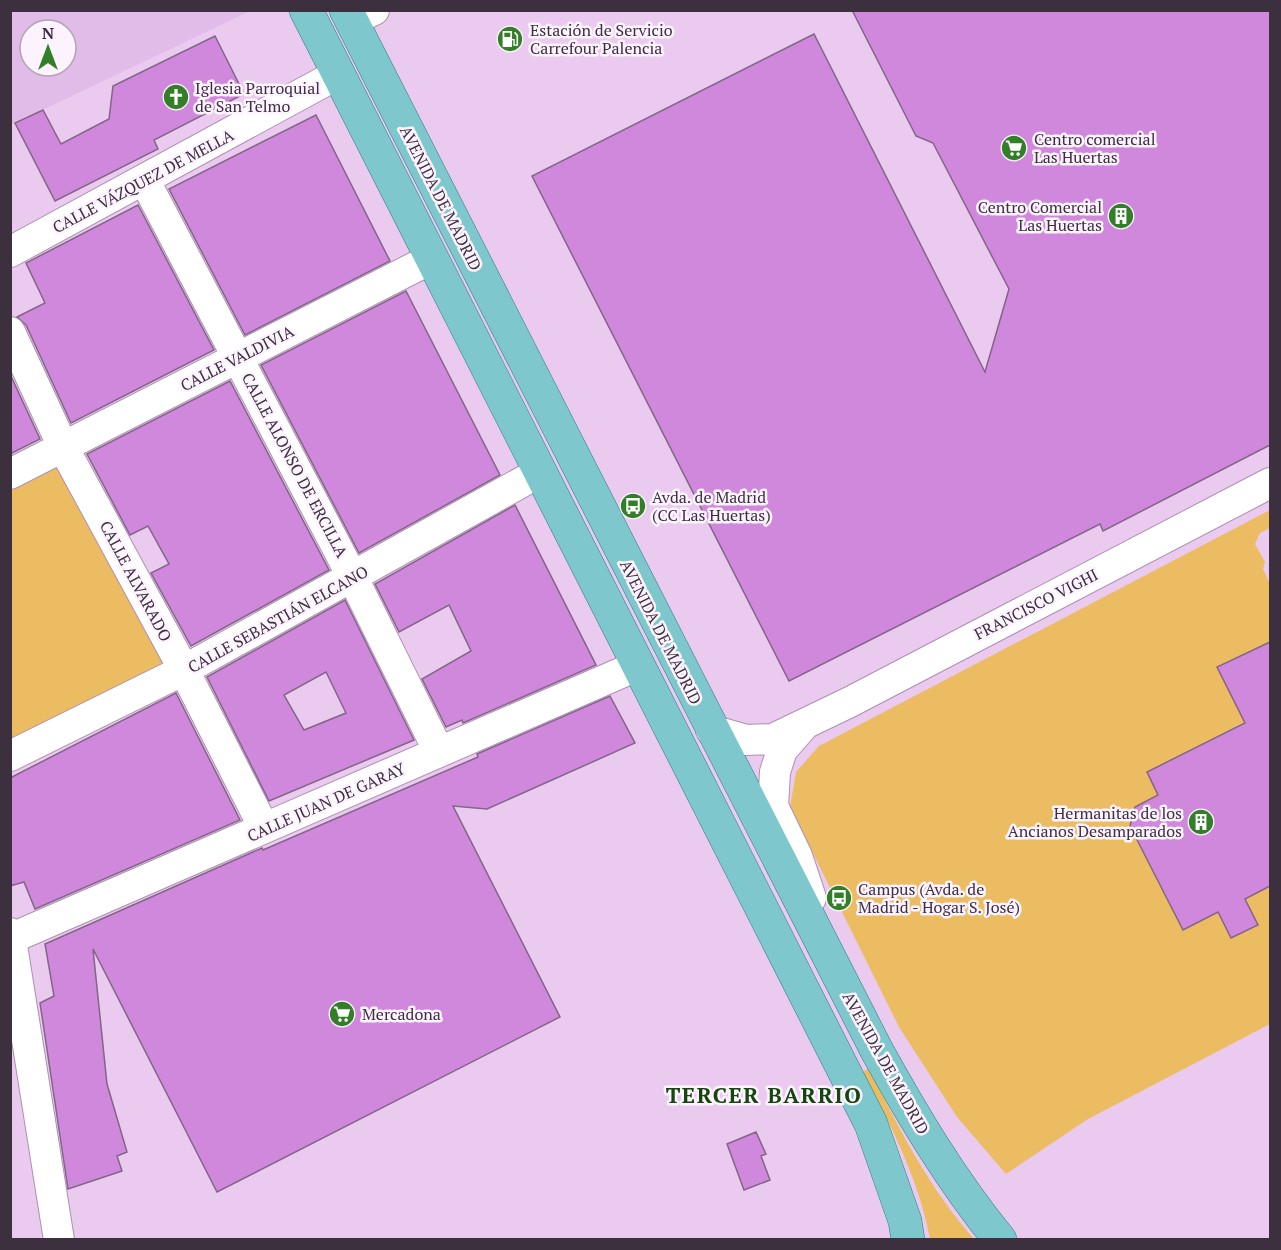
<svg xmlns="http://www.w3.org/2000/svg" width="1281" height="1250" viewBox="0 0 1281 1250" font-family="'PT Serif',serif">
<rect width="100%" height="100%" fill="#eacaef"/>
<path fill="#e1bce8" fill-rule="evenodd" d="M11,10H250V11L11,125ZM30,30H66V66H30Z"/>
<path fill="#ecbc62" d="M63,447L184,670L11,756V474Z
M1270,510V528L1260,533L1255,544L1265,562L1263,569L1270,584V642L1217,667L1241,714L1270,699V709L1152,770L1150,778L1158,795L1134,808L1137,816L1132,819L1130,826L1181,925L1188,927L1218,912L1229,933L1236,936L1253,927L1245,899L1270,886V1024L1088,1119L1006,1174L957,1117L899,1027L790,807L796,772L819,746Z
M869,1068C899,1129 929,1188 974,1239H930C919,1180 891,1125 863,1072Z"/>
<path fill="#cf88db" stroke="#826587" stroke-width="1.5" fill-rule="evenodd" d="M852,10H1270V445L1103,531L1100,524L789,681L532,176L814,34L985,372L1009,289L933,143L916,136Z
M215,36L244,94L154,140L158,149L55,201L15,123L43,110L61,144L109,119L113,86Z
M316,115L390,261L245,335L169,189Z
M138,205L214,350L71,423L26,325L17,317L45,303L26,263Z
M406,291L500,475L359,553L261,365Z
M10,374L40,439L10,454Z
M230,381L329,570L191,646L151,573L169,564L148,526L130,535L87,454Z
M515,505L596,665L463,723L462,720L446,727L422,679L471,651L449,605L399,632L375,584Z
M345,600L414,740L269,801L207,677ZM326,672L346,713L304,730L284,695Z
M1270,642V886L1245,899L1258,925L1231,938L1218,912L1183,930L1130,826L1135,807L1158,795L1147,772L1245,723L1217,667Z
M176,693L240,820L35,909L24,882L10,886V778Z
M610,696L635,743L487,809L453,806L560,1017L217,1192L93,949L107,1084L127,1152L117,1156L122,1171L68,1189L40,1003L54,996L45,944L262,848L263,850L478,757L477,754Z
M756,1132L766,1154L761,1156L770,1180L744,1190L727,1144Z"/>
<g fill="none" stroke-linecap="round" stroke-linejoin="round">
<g stroke="#ae8fb3" stroke-width="32">
<path id="minor" d="M351,21L374,10
M145,181L353,578L439,752
M10,252L338,74
M10,332L63,447L184,670L264,828
M10,474L431,259
M803,726L782,750L775,772L773,806L797,856L811,898
M711,730L746,740L773,739L850,702L1270,483
M10,756L184,670L540,472
M10,933L59,1240
M12,938L639,665"/>
</g>
<g stroke="#2f7a85" stroke-width="34">
<path id="primary" d="M306,10L871,1124L905,1221L908,1240
M346,10L876,1049C913,1116 951,1180 1000,1240"/>
</g>
<use href="#minor" stroke="#fff" stroke-width="30"/>
<use href="#primary" stroke="#7ec8cd" stroke-width="33"/>
</g>
<defs>
<g id="fuel-disc" transform="scale(1.35)"><circle r="9.5" fill="#327f28" stroke="#fdf3ff"/><path d="M-5.5-6h7V0h2V4h1.3V-2.5L3-4.5l.8-.8L6-3V5H2.5V1h-1V6h-7ZM-4.2-4.7v3.2H.2V-4.7Z" fill="#fff"/></g>
<g id="church-disc" transform="scale(1.35)"><circle r="9.5" fill="#327f28" stroke="#fdf3ff"/><path d="M-1.2-6h2.4v3.5h3.3v2.4h-3.3V6h-2.4V-.1h-3.3v-2.4h3.3Z" fill="#fff"/></g>
<g id="supermarket-disc" transform="scale(1.35)"><circle r="9.5" fill="#327f28" stroke="#fdf3ff"/><path d="M-6-5.5h2.5l.6 2H6L4.5 2H-2.5L-4.4-4H-6ZM-1.5 3.2a1.3 1.3 0 1 0 .1 0ZM3 3.2a1.3 1.3 0 1 0 .1 0Z" fill="#fff"/></g>
<g id="building-disc" transform="scale(1.35)"><circle r="9.5" fill="#327f28" stroke="#fdf3ff"/><path d="M-4-6H4V6H1V3H-1V6H-4ZM-2.5-4.3h1.7v1.8h-1.7ZM.8-4.3h1.7v1.8H.8ZM-2.5-1h1.7V.8h-1.7ZM.8-1h1.7V.8H.8Z" fill="#fff"/></g>
<g id="bus-disc" transform="scale(1.35)"><circle r="9.5" fill="#327f28" stroke="#fdf3ff"/><path d="M-5-6H5V4H4V6H2V4H-2V6H-4V4H-5ZM-3.5-4V0h7V-4ZM-3.5 1.2v1.5H-2V1.2ZM2 1.2v1.5H3.5V1.2Z" fill="#fff"/></g>
</defs>
<g fill-rule="evenodd">
<use href="#fuel-disc" x="510" y="39"/>
<use href="#church-disc" x="176" y="97"/>
<use href="#supermarket-disc" x="1014" y="148"/>
<use href="#building-disc" x="1121" y="216"/>
<use href="#bus-disc" x="633" y="506"/>
<use href="#building-disc" x="1201" y="822"/>
<use href="#bus-disc" x="839" y="898"/>
<use href="#supermarket-disc" x="342" y="1014"/>
</g>
<g text-anchor="middle" dominant-baseline="central" stroke-width="5" stroke-linejoin="round" paint-order="stroke">
<g font-size="16" fill="#3c2f3e" stroke="#fdf3ff" text-anchor="start">
<text x="530" y="30">Estación de Servicio<tspan x="530" dy="18">Carrefour Palencia</tspan></text>
<text x="195" y="88">Iglesia Parroquial<tspan x="195" dy="18">de San Telmo</tspan></text>
<text x="1034" y="139">Centro comercial<tspan x="1034" dy="18">Las Huertas</tspan></text>
<text x="1102" y="207" text-anchor="end">Centro Comercial<tspan x="1102" dy="18">Las Huertas</tspan></text>
<text x="652" y="497">Avda. de Madrid<tspan x="652" dy="18">(CC Las Huertas)</tspan></text>
<text x="1182" y="813" text-anchor="end">Hermanitas de los<tspan x="1182" dy="18">Ancianos Desamparados</tspan></text>
<text x="858" y="889">Campus (Avda. de<tspan x="858" dy="18">Madrid - Hogar S. José)</tspan></text>
<text x="362" y="1014">Mercadona</text>
</g>
<g font-size="16" fill="#3c2f3e" stroke="#fdf3ff">
<text transform="translate(143 181) rotate(-28)">CALLE VÁZQUEZ DE MELLA</text>
<text transform="translate(441 198) rotate(63)">AVENIDA DE MADRID</text>
<text transform="translate(237 358) rotate(-27)">CALLE VALDIVIA</text>
<text transform="translate(295 465) rotate(62)">CALLE ALONSO DE ERCILLA</text>
<text transform="translate(136 581) rotate(62)">CALLE ALVARADO</text>
<text transform="translate(1036 604) rotate(-27)">FRANCISCO VIGHI</text>
<text transform="translate(278 619) rotate(-29)">CALLE SEBASTIÁN ELCANO</text>
<text transform="translate(661 632) rotate(63)">AVENIDA DE MADRID</text>
<text transform="translate(326 802) rotate(-24)">CALLE JUAN DE GARAY</text>
<text transform="translate(886 1063) rotate(61)">AVENIDA DE MADRID</text>
</g>
<g font-size="22" font-weight="bold" letter-spacing="1.5" fill="#15460e" stroke="#fdf3ff">
<text x="764" y="1094">TERCER BARRIO</text>
</g>
</g>
<rect width="1281" height="1250" fill="none" stroke="#3c2f3e" stroke-width="24"/>
<g transform="translate(48 48)"><circle r="28" fill="#fdf3ff" stroke="#b0a5b2" stroke-width="1.5"/>
<path d="M0-4.5L10 22L0 15L-10 22Z" fill="#327f28"/>
<text y="-9" font-size="16" font-weight="bold" text-anchor="middle" fill="#3c2f3e">N</text>
</g>
</svg>
